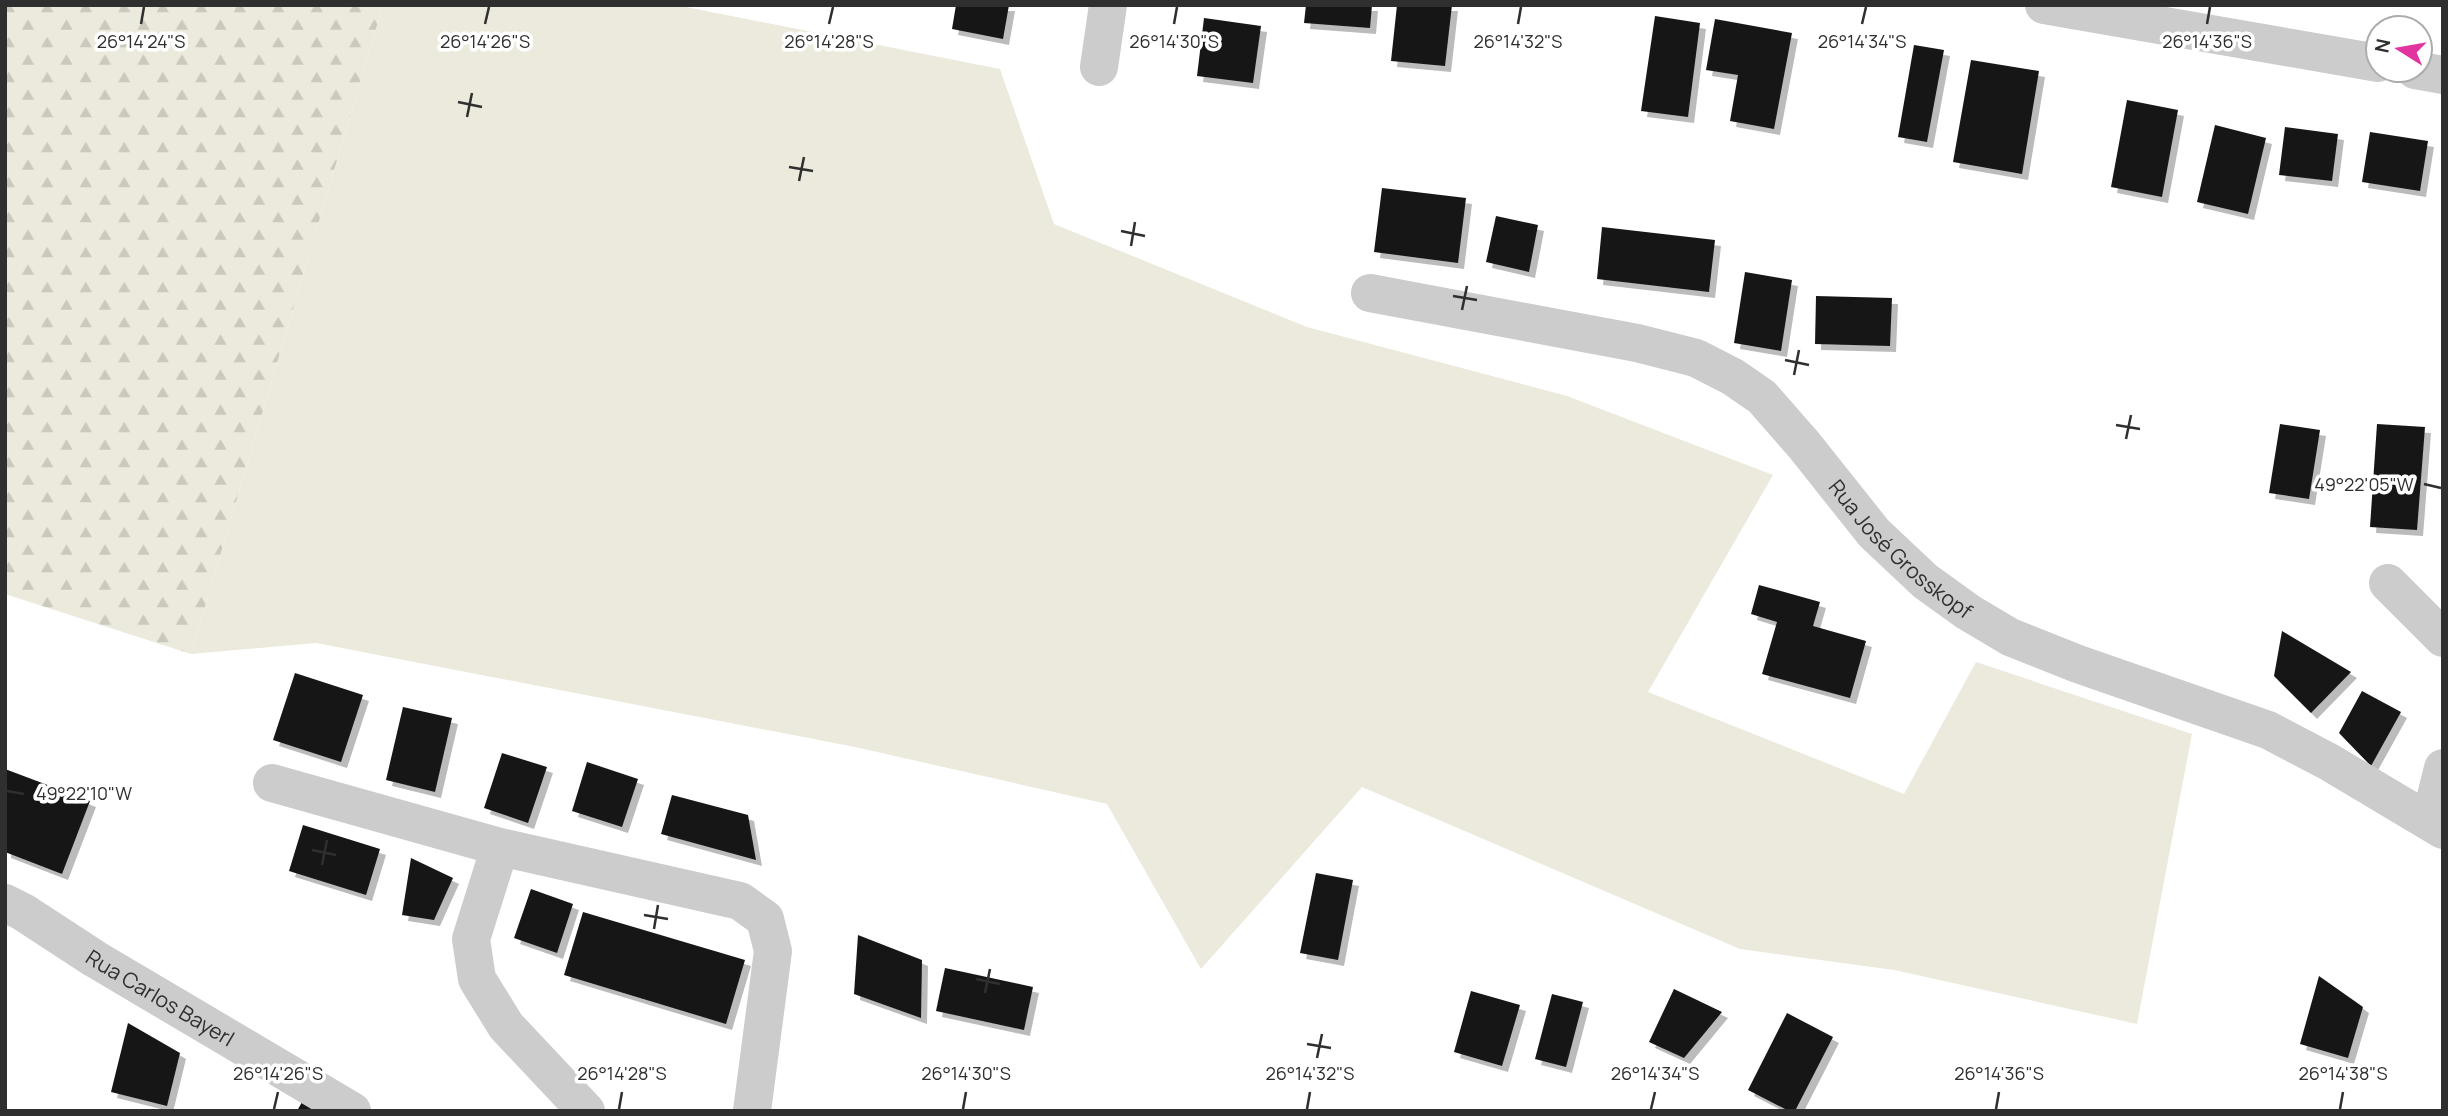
<svg xmlns="http://www.w3.org/2000/svg" width="2448" height="1116" viewBox="0 0 2448 1116" font-family="Manrope,sans-serif">
<defs>
<pattern id="forest-firs" width="22" height="20" patternUnits="userSpaceOnUse" patternTransform="scale(1.75)"><rect width="22" height="20" fill="#eceadd"/><path d="M5 1l3.5 6h-7zM16 11l3.5 6h-7z" fill="#cbc9be"/></pattern>
<filter id="shadow"><feDropShadow dx="6" dy="6" stdDeviation="0" flood-color="#0004"/></filter>
</defs>
<rect width="100%" height="100%" fill="#fff"/>
<path fill="#eceadd" d="M383,5H676L1000,69L1054,224L1307,327L1567,396L1773,475L1648,692L1904,794L1976,662L2192,734L2137,1024L1894,970L1740,949L1362,787L1201,969L1107,804L855,747L316,643L191,654Z"/>
<path fill="url(#forest-firs)" d="M5,5H383L191,654L5,594Z"/>
<path fill="#161616" filter="url(#shadow)" d="M956,5H1009L1003,39L952,29Z
M1306,5H1372L1370,28L1304,23Z
M1397,5H1452L1445,66L1391,61Z
M1655,16L1700,23L1688,117L1641,111Z
M1204,18L1261,26L1253,83L1197,76Z
M1715,19L1792,33L1774,129L1730,121L1738,75L1706,70Z
M1914,45L1944,50L1927,142L1898,137Z
M1971,60L2039,71L2022,174L1953,162Z
M2127,100L2178,110L2162,197L2111,187Z
M2215,125L2266,138L2248,214L2197,202Z
M2285,127L2338,134L2332,181L2279,175Z
M2370,132L2428,141L2420,191L2362,182Z
M1382,188L1466,198L1458,263L1374,252Z
M1496,216L1538,225L1529,272L1486,262Z
M1602,227L1715,240L1709,292L1597,279Z
M1745,272L1792,280L1781,351L1734,343Z
M1816,296L1892,298L1890,346L1815,344Z
M2280,424L2320,430L2309,499L2269,493Z
M2377,424L2425,427L2417,530L2370,527Z
M1759,585L1820,602L1813,626L1866,641L1850,698L1762,674L1777,622L1751,614Z
M2282,631L2351,672L2311,713L2274,676Z
M295,673L363,695L341,762L273,740Z
M2362,691L2401,712L2371,766L2339,733Z
M403,707L452,718L435,792L386,780Z
M502,753L547,767L528,823L484,808Z
M587,762L638,779L622,827L572,811Z
M5,769L90,801L62,874L5,852Z
M672,795L748,815L756,860L661,834Z
M303,825L380,849L366,895L289,871Z
M411,858L453,878L434,920L402,915Z
M1316,873L1353,880L1338,960L1300,953Z
M531,889L573,904L557,953L514,938Z
M583,912L745,960L726,1024L564,975Z
M858,935L922,960L921,1018L854,994Z
M945,968L1033,987L1024,1030L936,1011Z
M2319,976L2363,1007L2348,1058L2300,1044Z
M1674,989L1722,1012L1684,1058L1649,1042Z
M1471,991L1520,1005L1502,1066L1454,1052Z
M1552,994L1583,1002L1566,1067L1535,1059Z
M1787,1013L1833,1037L1795,1111H1789L1748,1090Z
M128,1023L180,1053L167,1106L111,1092Z
M302,1102L316,1111H297Z"/>
<g fill="none" stroke-linecap="round" stroke-linejoin="round">
<g stroke="#ccc" stroke-width="38">
<path d="M2044,5L2378,63"/>
<path d="M1099,67L1108,5"/>
<path d="M2415,70L2443,75"/>
<path id="s1" d="M1370,293L1637,343L1696,358L1733,377L1762,397L1804,445L1874,533L1925,581L1968,612L2010,637L2078,664L2268,730L2329,762L2443,830"/>
<path d="M2388,583L2443,638"/>
<path d="M272,783L500,847L740,901L765,919L773,951L752,1111"/>
<path d="M2430,820L2443,768"/>
<path d="M500,847L471,939L477,979L506,1026L586,1111"/>
<path id="s2" d="M5,903L23,912L95,959L352,1111"/>
</g>
</g>
<path fill="none" stroke="#2f2f2f" stroke-width="2.5" d="M141,24L144,7M485,24L489,7M829,24L833,7M1174,24L1177,7M1518,24L1521,7M1862,24L1866,7M2207,24L2210,7M458,102L482,107M467,117L472,93M789,167L813,171M799,181L804,157M1121,231L1145,236M1131,246L1135,222M1453,296L1477,300M1462,310L1467,286M1785,360L1809,365M1794,375L1799,350M2116,425L2140,429M2126,439L2131,415M2424,484L2441,488M7,791L24,794M312,850L336,855M322,865L327,840M644,915L668,919M654,929L658,905M976,979L1000,984M985,993L990,969M1307,1044L1331,1048M1317,1058L1322,1034M274,1109L278,1092M619,1109L622,1092M963,1109L966,1092M1307,1109L1310,1092M1651,1109L1655,1092M1996,1109L1999,1092M2340,1109L2343,1092"/>
<g text-anchor="middle" dominant-baseline="central" stroke-width="7" stroke-linejoin="round" paint-order="stroke">
<g font-size="21" fill="#2f2f2f" stroke="#fff">
<text stroke="none"><textPath href="#s1" startOffset="616">Rua José Grosskopf</textPath></text>
<text stroke="none"><textPath href="#s2" startOffset="182">Rua Carlos Bayerl</textPath></text>
</g>
</g>
<g font-size="18" text-anchor="middle" fill="#2f2f2f" stroke="#fff" stroke-width="7" stroke-linejoin="round" paint-order="stroke">
<text x="141" y="48">26°14'24"S</text>
<text x="485" y="48">26°14'26"S</text>
<text x="829" y="48">26°14'28"S</text>
<text x="1174" y="48">26°14'30"S</text>
<text x="1518" y="48">26°14'32"S</text>
<text x="1862" y="48">26°14'34"S</text>
<text x="2207" y="48">26°14'36"S</text>
<text x="2364" y="491">49°22'05"W</text>
<text x="84" y="800">49°22'10"W</text>
<text x="278" y="1080">26°14'26"S</text>
<text x="622" y="1080">26°14'28"S</text>
<text x="966" y="1080">26°14'30"S</text>
<text x="1310" y="1080">26°14'32"S</text>
<text x="1655" y="1080">26°14'34"S</text>
<text x="1999" y="1080">26°14'36"S</text>
<text x="2343" y="1080">26°14'38"S</text>
</g>
<rect width="2448" height="1116" fill="none" stroke="#2f2f2f" stroke-width="14"/>
<g transform="translate(2399 49) rotate(281)"><circle r="33" fill="#ffffff" stroke="#acacac" stroke-width="2"/>
<path d="M0-5L12 26L0 18L-12 26Z" fill="#e2349e"/>
<text y="-10" font-size="19" font-weight="bold" text-anchor="middle" fill="#2f2f2f">N</text>
</g>
</svg>
